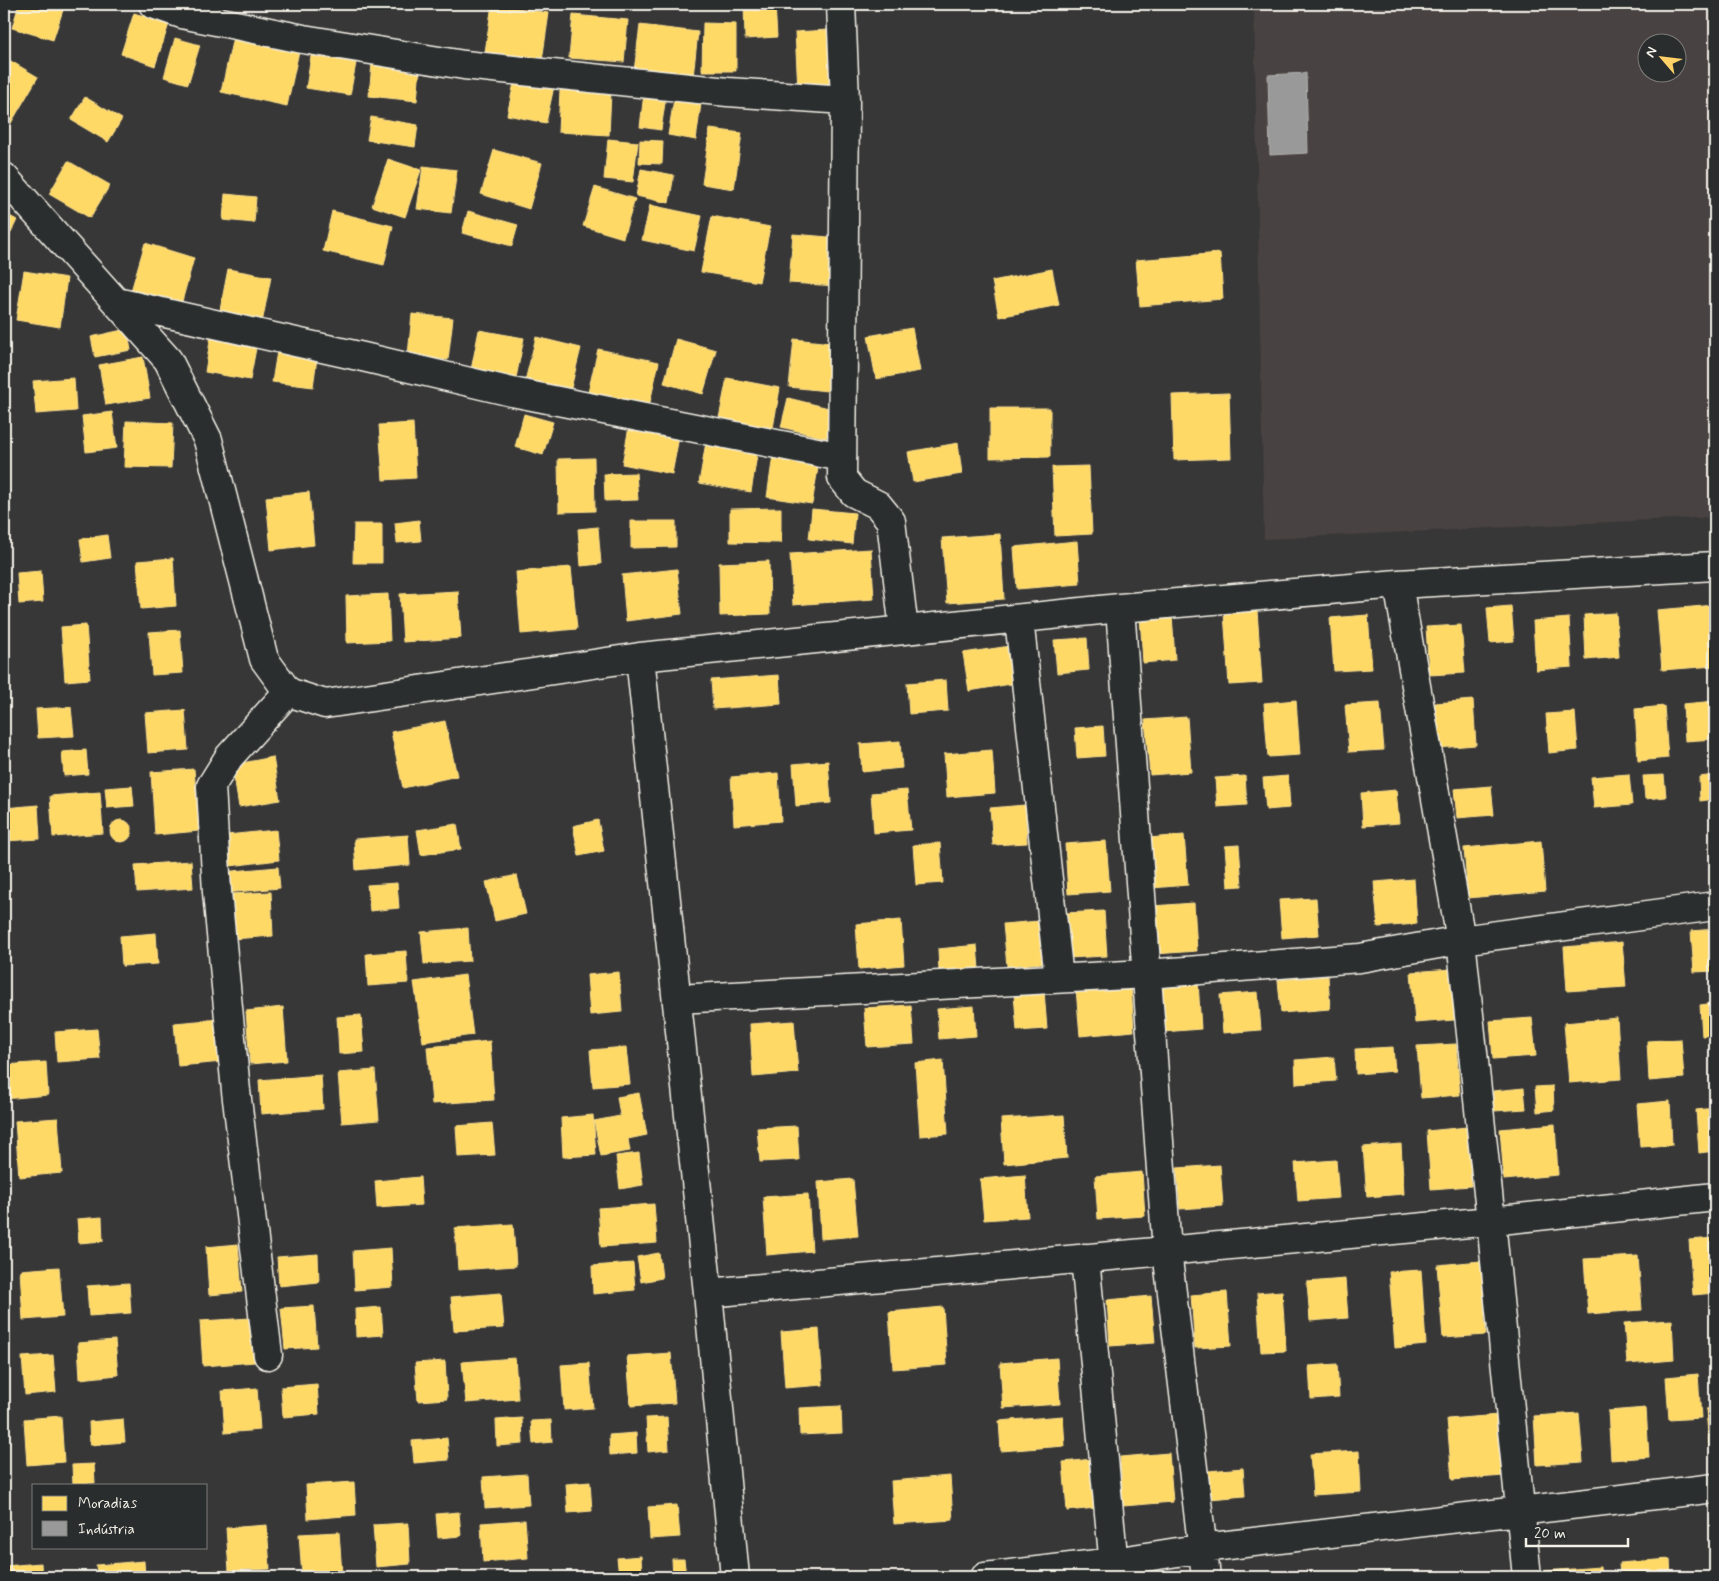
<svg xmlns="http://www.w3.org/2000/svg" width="1719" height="1581" viewBox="0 0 1719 1581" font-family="Mynerve,sans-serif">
<rect width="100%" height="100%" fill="#383737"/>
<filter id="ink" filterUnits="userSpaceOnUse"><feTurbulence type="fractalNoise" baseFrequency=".02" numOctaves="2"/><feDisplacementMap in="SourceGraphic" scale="10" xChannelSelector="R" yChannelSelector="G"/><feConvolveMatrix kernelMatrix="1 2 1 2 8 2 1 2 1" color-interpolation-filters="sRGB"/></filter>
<g filter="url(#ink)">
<path fill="#494342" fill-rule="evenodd" d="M1254,4H1715V517L1264,539ZM1646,42H1676V72H1646Z"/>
<path fill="#ffd966" stroke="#fce08d" d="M19,4H65L53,40L12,28Z
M492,4L549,13L542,61L485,52Z
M744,4H775L777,37L745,39Z
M134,13L169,24L155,66L121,54Z
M573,15L628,20L624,62L569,58Z
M703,23L736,24V71H702Z
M640,25L698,32L693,77L634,71Z
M828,30L831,87L798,89L795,32Z
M233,37L299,51L287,106L221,92Z
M175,38L200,45L188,84L164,77Z
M311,56L356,63L350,95L306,88Z
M4,57L38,77L7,130L4,128Z
M372,63L420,67L417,101L369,96Z
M516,74L555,82L546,123L507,115Z
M560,90L611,92L609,135L558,132Z
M644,93L666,96L661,130L640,127Z
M85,97L122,119L108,142L71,120Z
M674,99L701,104L696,140L668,135Z
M371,117L418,125L415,147L367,140Z
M710,129L742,133L734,189L702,184Z
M608,139L638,142L633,182L604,179Z
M640,140L663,141L662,164L639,163Z
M494,150L542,163L529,209L481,194Z
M388,159L421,170L405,217L372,206Z
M68,161L110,185L90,218L49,194Z
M423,166L457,170L451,213L417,209Z
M641,169L674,175L669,203L636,196Z
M595,187L635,199L623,238L583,226Z
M225,194L256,197L254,223L223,220Z
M650,205L702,216L694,251L642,240Z
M332,211L393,226L384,265L323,251Z
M468,211L518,225L512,246L462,233Z
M4,213L17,220L4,247Z
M712,216L770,227L759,282L701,272Z
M793,234L841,238L837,286L789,283Z
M145,243L194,258L181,305L131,291Z
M1220,253L1223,299L1140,306L1136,260Z
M228,269L271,277L262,323L219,315Z
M1052,269L1059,305L999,317L992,281Z
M24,271L67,278L60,327L16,320Z
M412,314L453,318L448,360L408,355Z
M912,328L920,371L876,379L868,336Z
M127,329L131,350L95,357L91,337Z
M479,330L524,338L516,378L471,370Z
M211,335L257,343L250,380L205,372Z
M536,337L581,348L570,392L525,381Z
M676,339L716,350L703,394L664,383Z
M794,339L832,343L827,391L789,387Z
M278,345L318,351L313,387L272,382Z
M598,349L659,362L648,411L587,397Z
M143,357L150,398L106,405L99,365Z
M74,378L76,411L36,414L33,381Z
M727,378L780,388L773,428L719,418Z
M1229,393L1231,458L1174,460L1172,395Z
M788,398L833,409L826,438L781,427Z
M990,408H1050V457L990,458Z
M112,412L117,448L86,452L82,416Z
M524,414L553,422L543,455L515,447Z
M126,421L173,423L171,468L124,467Z
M413,423L416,478L383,480L379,425Z
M629,427L679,437L672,474L622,464Z
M706,442L758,449L751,492L699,483Z
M958,443L962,474L913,482L908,452Z
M773,455L819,462L812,504L767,497Z
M594,458L595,511L559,512L558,459Z
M1089,466L1092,534L1055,536L1052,467Z
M636,473L638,500L605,501L604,474Z
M309,492L314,545L271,550L266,497Z
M781,508V543L730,542V509Z
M812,509L855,513L852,544L809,539Z
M419,520L421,541L397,543L395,523Z
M631,521H676V547L631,548Z
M354,524H382V563H353Z
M598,527L601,564L581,566L578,529Z
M1000,534L1004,599L947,603L942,538Z
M107,535L110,558L83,562L80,539Z
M1077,541L1080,584L1017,589L1014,547Z
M871,549L874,599L793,605L790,554Z
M173,558L176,606L141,609L137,561Z
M769,561L770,614L720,616L719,563Z
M571,567L577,629L521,634L516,572Z
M677,569L682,614L626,621L622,575Z
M41,571L43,602L19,604L17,573Z
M458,591L461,638L403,642L400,594Z
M388,594L390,641L347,643L346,596Z
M1715,605V666L1662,670L1657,610Z
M1511,606L1514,641L1490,643L1487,608Z
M1257,610L1262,683L1229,685L1224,613Z
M1616,613L1619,657L1586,660L1584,615Z
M1172,614L1175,660L1143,663L1140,616Z
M1368,615L1372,669L1334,671L1330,618Z
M1569,618L1572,667L1536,670L1533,621Z
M86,625L90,679L65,681L61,627Z
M1461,625L1465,673L1429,675L1426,627Z
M180,630L183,673L152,675L149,632Z
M1087,638L1089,670L1057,673L1054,640Z
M1017,645L1023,682L969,691L963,653Z
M779,675L781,704L713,709L711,680Z
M946,680L948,711L909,714L907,683Z
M1296,700L1300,755L1268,757L1264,703Z
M1473,700L1476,745L1438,748L1435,703Z
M1715,701V739L1685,741L1683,704Z
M1380,703L1384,750L1349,752L1345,705Z
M1664,706L1668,758L1638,761L1635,709Z
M71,707L74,736L38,738L36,709Z
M185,710L188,750L148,753L145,713Z
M1575,712L1578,750L1549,753L1546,714Z
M1187,717L1191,772L1150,775L1145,720Z
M445,721L457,776L403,788L391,732Z
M1103,726L1105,756L1077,758L1075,728Z
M900,741L902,768L862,772L860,744Z
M86,750L88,774L64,776L62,752Z
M992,750L995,793L947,797L944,754Z
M273,757L280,800L239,807L232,765Z
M828,761L831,803L796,806L793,764Z
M194,769L199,831L155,835L151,772Z
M778,773L781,821L734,825L731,777Z
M1629,774L1632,805L1594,808L1591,777Z
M1664,775L1666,797L1645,799L1643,776Z
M1715,775V799L1700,801L1699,777Z
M1245,776L1247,805L1217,807L1215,778Z
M1288,776L1290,808L1266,810L1263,778Z
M132,786L134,806L107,808L105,788Z
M1491,786L1494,815L1457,818L1454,789Z
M907,790L911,830L874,833L871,793Z
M1396,790L1399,823L1363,826L1361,793Z
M100,792L103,833L53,837L50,796Z
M38,805L40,839L4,841V808Z
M1025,805L1027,843L993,845L990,808Z
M110 831a11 11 0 1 1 22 0a11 11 0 1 1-22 0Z
M598,820L604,851L579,856L573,826Z
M457,824L461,849L421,855L417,830Z
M276,830L279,860L230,866L227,835Z
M408,835L410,865L356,870L354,839Z
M1184,835L1188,885L1152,888L1148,838Z
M1106,841L1110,891L1068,894L1065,844Z
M1541,841L1545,891L1468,898L1464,848Z
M940,843L943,883L916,885L913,845Z
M1239,845L1242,886L1228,887L1225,846Z
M191,861L193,888L137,892L135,865Z
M278,867L280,888L224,893L222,872Z
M517,875L526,914L495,921L486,882Z
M1414,879L1417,924L1378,927L1374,882Z
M397,883L399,908L370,911L367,885Z
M271,892L273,936L233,939L231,894Z
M1316,898L1319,935L1282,938L1279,900Z
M1194,903L1197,951L1155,954L1152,906Z
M1104,911L1107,956L1068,958L1065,913Z
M901,920L904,965L859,969L856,924Z
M1039,921L1042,963L1007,966L1003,924Z
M468,928L470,961L424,964L421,932Z
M1715,929V971L1694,972L1691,931Z
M156,933L158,964L122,966L120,936Z
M1622,942L1626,987L1567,991L1564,947Z
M977,945L979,969L939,972L938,949Z
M406,951L408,983L368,986L366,954Z
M1451,969L1454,1020L1415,1023L1411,972Z
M619,972L622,1012L590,1015L587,975Z
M465,975L473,1035L423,1042L414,982Z
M1328,976L1330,1009L1281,1013L1278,980Z
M1198,981L1201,1029L1163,1032L1159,984Z
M1131,985L1134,1031L1080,1036L1076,989Z
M1044,991L1047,1029L1017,1031L1014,994Z
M1258,992L1261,1030L1223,1033L1220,995Z
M1715,1003V1035L1702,1036L1700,1005Z
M911,1005L914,1044L867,1047L864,1008Z
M974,1006L976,1036L939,1039L937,1009Z
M283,1007L287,1061L250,1064L246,1011Z
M361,1015L364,1052L339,1054L337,1017Z
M1532,1018L1536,1056L1493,1059L1490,1021Z
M1617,1018L1621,1079L1569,1083L1564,1023Z
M220,1019L223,1062L178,1066L174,1023Z
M794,1021L798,1073L753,1077L750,1024Z
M97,1029L100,1059L57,1062L55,1032Z
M1681,1039L1684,1078L1649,1081L1647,1041Z
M490,1041L494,1100L432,1104L427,1047Z
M1456,1044L1460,1095L1421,1098L1417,1046Z
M626,1047L630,1084L593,1087L590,1050Z
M1393,1047L1395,1071L1356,1074L1355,1049Z
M1334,1057L1336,1081L1296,1084L1295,1060Z
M943,1060L948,1134L920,1136L915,1063Z
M46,1062L48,1095L4,1099V1065Z
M375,1070L379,1120L342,1123L338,1073Z
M321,1075L323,1109L261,1114L259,1080Z
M1553,1086L1554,1110L1537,1112L1535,1087Z
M1524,1088L1526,1109L1494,1111L1493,1091Z
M639,1093L647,1135L628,1139L630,1151L601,1156L594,1121L620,1116L617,1097Z
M1670,1101L1672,1145L1640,1147L1637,1104Z
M1715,1108V1151L1699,1153L1696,1110Z
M593,1115L596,1155L563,1157L561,1118Z
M1064,1115L1067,1158L1004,1164L1001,1119Z
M58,1118L62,1173L19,1177L15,1121Z
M492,1123L495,1155L458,1157L456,1126Z
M1555,1124L1558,1175L1504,1180L1500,1129Z
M797,1126L799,1160L760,1162L757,1128Z
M1467,1127L1471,1186L1431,1189L1427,1131Z
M1401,1144L1404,1194L1367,1197L1363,1147Z
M639,1153L643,1185L620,1189L616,1156Z
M1336,1160L1339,1198L1298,1201L1295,1163Z
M1220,1165L1223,1206L1180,1209L1177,1168Z
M1142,1172L1145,1216L1098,1219L1095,1176Z
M1025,1175L1028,1217L984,1220L980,1179Z
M420,1177L422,1205L377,1208L375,1181Z
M853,1179L858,1236L821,1239L818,1182Z
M808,1194L812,1251L767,1255L763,1197Z
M654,1204L657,1243L601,1247L598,1208Z
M102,1217L103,1241L79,1243L77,1219Z
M513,1224L516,1266L458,1270L455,1228Z
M1715,1238V1293L1693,1295L1689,1240Z
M238,1244L242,1292L209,1295L206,1247Z
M391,1248L393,1287L355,1290L353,1251Z
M659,1253L662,1278L641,1282L637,1257Z
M318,1254L319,1282L279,1286L277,1257Z
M1638,1256L1642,1310L1588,1314L1584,1259Z
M1481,1261L1486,1335L1443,1338L1437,1265Z
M633,1263L635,1290L593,1294L592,1266Z
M59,1267L63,1317L23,1320L20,1270Z
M1421,1270L1426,1345L1395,1348L1389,1272Z
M1345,1279L1348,1318L1310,1321L1307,1282Z
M129,1283L131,1313L89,1316L87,1286Z
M1282,1291L1286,1351L1261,1352L1257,1293Z
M1227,1292L1231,1346L1195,1348L1191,1295Z
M501,1293L504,1328L454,1331L451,1297Z
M1151,1296L1155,1343L1110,1346L1107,1300Z
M314,1306L317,1347L285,1349L281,1308Z
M381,1307L383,1335L356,1337L355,1309Z
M943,1307L947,1365L893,1369L889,1312Z
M251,1318L255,1362L203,1366L200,1321Z
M1672,1320L1674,1360L1627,1364L1624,1323Z
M819,1329L823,1385L785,1388L781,1332Z
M115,1340L118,1375L80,1379L78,1343Z
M671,1353L675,1403L631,1406L627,1356Z
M53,1355L56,1392L25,1395L22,1357Z
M515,1358L518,1399L466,1403L462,1362Z
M1057,1358L1060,1404L1003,1408L1000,1363Z
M445,1361L447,1399L418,1401L415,1363Z
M589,1363L593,1408L564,1410L561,1365Z
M1337,1364L1339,1397L1311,1399L1309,1366Z
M1698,1374L1701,1418L1669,1420L1666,1377Z
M317,1384L319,1414L283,1417L281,1387Z
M257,1388L260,1430L225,1433L222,1391Z
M841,1406L842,1433L800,1435L799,1408Z
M1646,1408L1649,1457L1611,1460L1608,1411Z
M1715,1408V1447H1709L1706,1409Z
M1579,1413L1583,1462L1537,1465L1534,1416Z
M1499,1415L1504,1476L1452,1480L1447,1419Z
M61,1416L64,1462L27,1465L24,1419Z
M1063,1416L1065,1446L1001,1451L999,1421Z
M667,1417L669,1450L648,1452L646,1418Z
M522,1418L523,1444L497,1446L496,1420Z
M123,1419L125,1442L90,1445L89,1422Z
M551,1420L552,1442L533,1444L531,1421Z
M636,1433L637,1453L610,1455L609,1435Z
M447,1438L449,1460L414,1463L412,1441Z
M1359,1451L1361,1492L1313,1495L1310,1454Z
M1169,1453L1173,1502L1123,1506L1120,1457Z
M1093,1459L1096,1508L1067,1511L1063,1462Z
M94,1464L95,1483L73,1484L72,1465Z
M1243,1468L1245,1496L1210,1499L1208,1471Z
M527,1474L529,1505L485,1508L483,1477Z
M950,1476L953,1520L894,1524L891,1481Z
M354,1482L356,1515L308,1519L306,1485Z
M590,1482L592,1511L568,1513L566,1484Z
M677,1505L680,1537L650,1539L648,1507Z
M459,1512L461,1536L438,1538L436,1514Z
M525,1520L528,1558L483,1562L481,1523Z
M408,1523L410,1564L376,1567L373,1525Z
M267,1525L270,1569L229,1571L226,1528Z
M339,1532L342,1574L302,1577L299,1534Z
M641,1556L642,1577H619L617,1558Z
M672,1559H684L686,1577H673Z
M1670,1559L1671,1577H1620L1619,1563Z
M144,1561L145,1577H97L96,1565Z
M41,1563L42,1577H4V1566Z
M1600,1567L1601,1577H1545V1571Z
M218,1570L219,1577H178V1573Z"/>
<path fill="#999" stroke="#b4b3b1" d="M1306,73L1308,153L1270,155L1268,75Z"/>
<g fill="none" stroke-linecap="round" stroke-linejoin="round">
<g stroke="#f4f1e8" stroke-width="31">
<path id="street" d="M153,4L182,14L303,39L464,65L728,92L845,100
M841,4L845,100L842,478L854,493L878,505L891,521L904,630
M4,177L168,360L208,440L264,659L288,692L325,704L640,657L1120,608L1398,584L1715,566
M116,302L363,357L512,392L842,457
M1398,584L1461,940L1491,1221L1527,1577
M1120,608L1167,1251L1206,1577
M1019,619L1059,978
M640,657L708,1293L735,1577
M677,999L1146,974L1360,958L1461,940L1715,906
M1085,1258L1115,1577
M708,1293L1491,1221L1715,1197
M268,1355L236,1091L217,892L211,786L229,757L288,692
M985,1577L1114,1562L1203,1548L1715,1488"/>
</g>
<use href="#street" stroke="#2a2d2e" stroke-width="28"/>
</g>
</g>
<rect width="1719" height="1581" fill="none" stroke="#2a2d2e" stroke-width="20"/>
<rect x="10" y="10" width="1699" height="1561" fill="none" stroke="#f4f1e8" stroke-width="2" filter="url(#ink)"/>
<rect x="32" y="1484" width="175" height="65" fill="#2a2d2e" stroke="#7b7b78"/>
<rect x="42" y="1496" width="25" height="15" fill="#ffd966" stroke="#7b7b78"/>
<text x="78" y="1508" font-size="15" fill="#f4f1e8">Moradias</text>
<rect x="42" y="1521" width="25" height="15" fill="#999999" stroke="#7b7b78"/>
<text x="78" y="1534" font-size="15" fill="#f4f1e8">Indústria</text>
<g transform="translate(1662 58) rotate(298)"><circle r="24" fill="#2a2d2e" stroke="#7b7b78"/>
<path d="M0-4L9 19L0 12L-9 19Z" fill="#ffd166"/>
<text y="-8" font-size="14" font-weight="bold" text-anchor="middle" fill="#f4f1e8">N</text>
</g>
<path d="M1526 1538v8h102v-8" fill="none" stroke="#f4f1e8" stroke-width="2.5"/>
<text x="1534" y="1538" font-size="15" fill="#f4f1e8" stroke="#2a2d2e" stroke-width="4" paint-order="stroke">20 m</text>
</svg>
